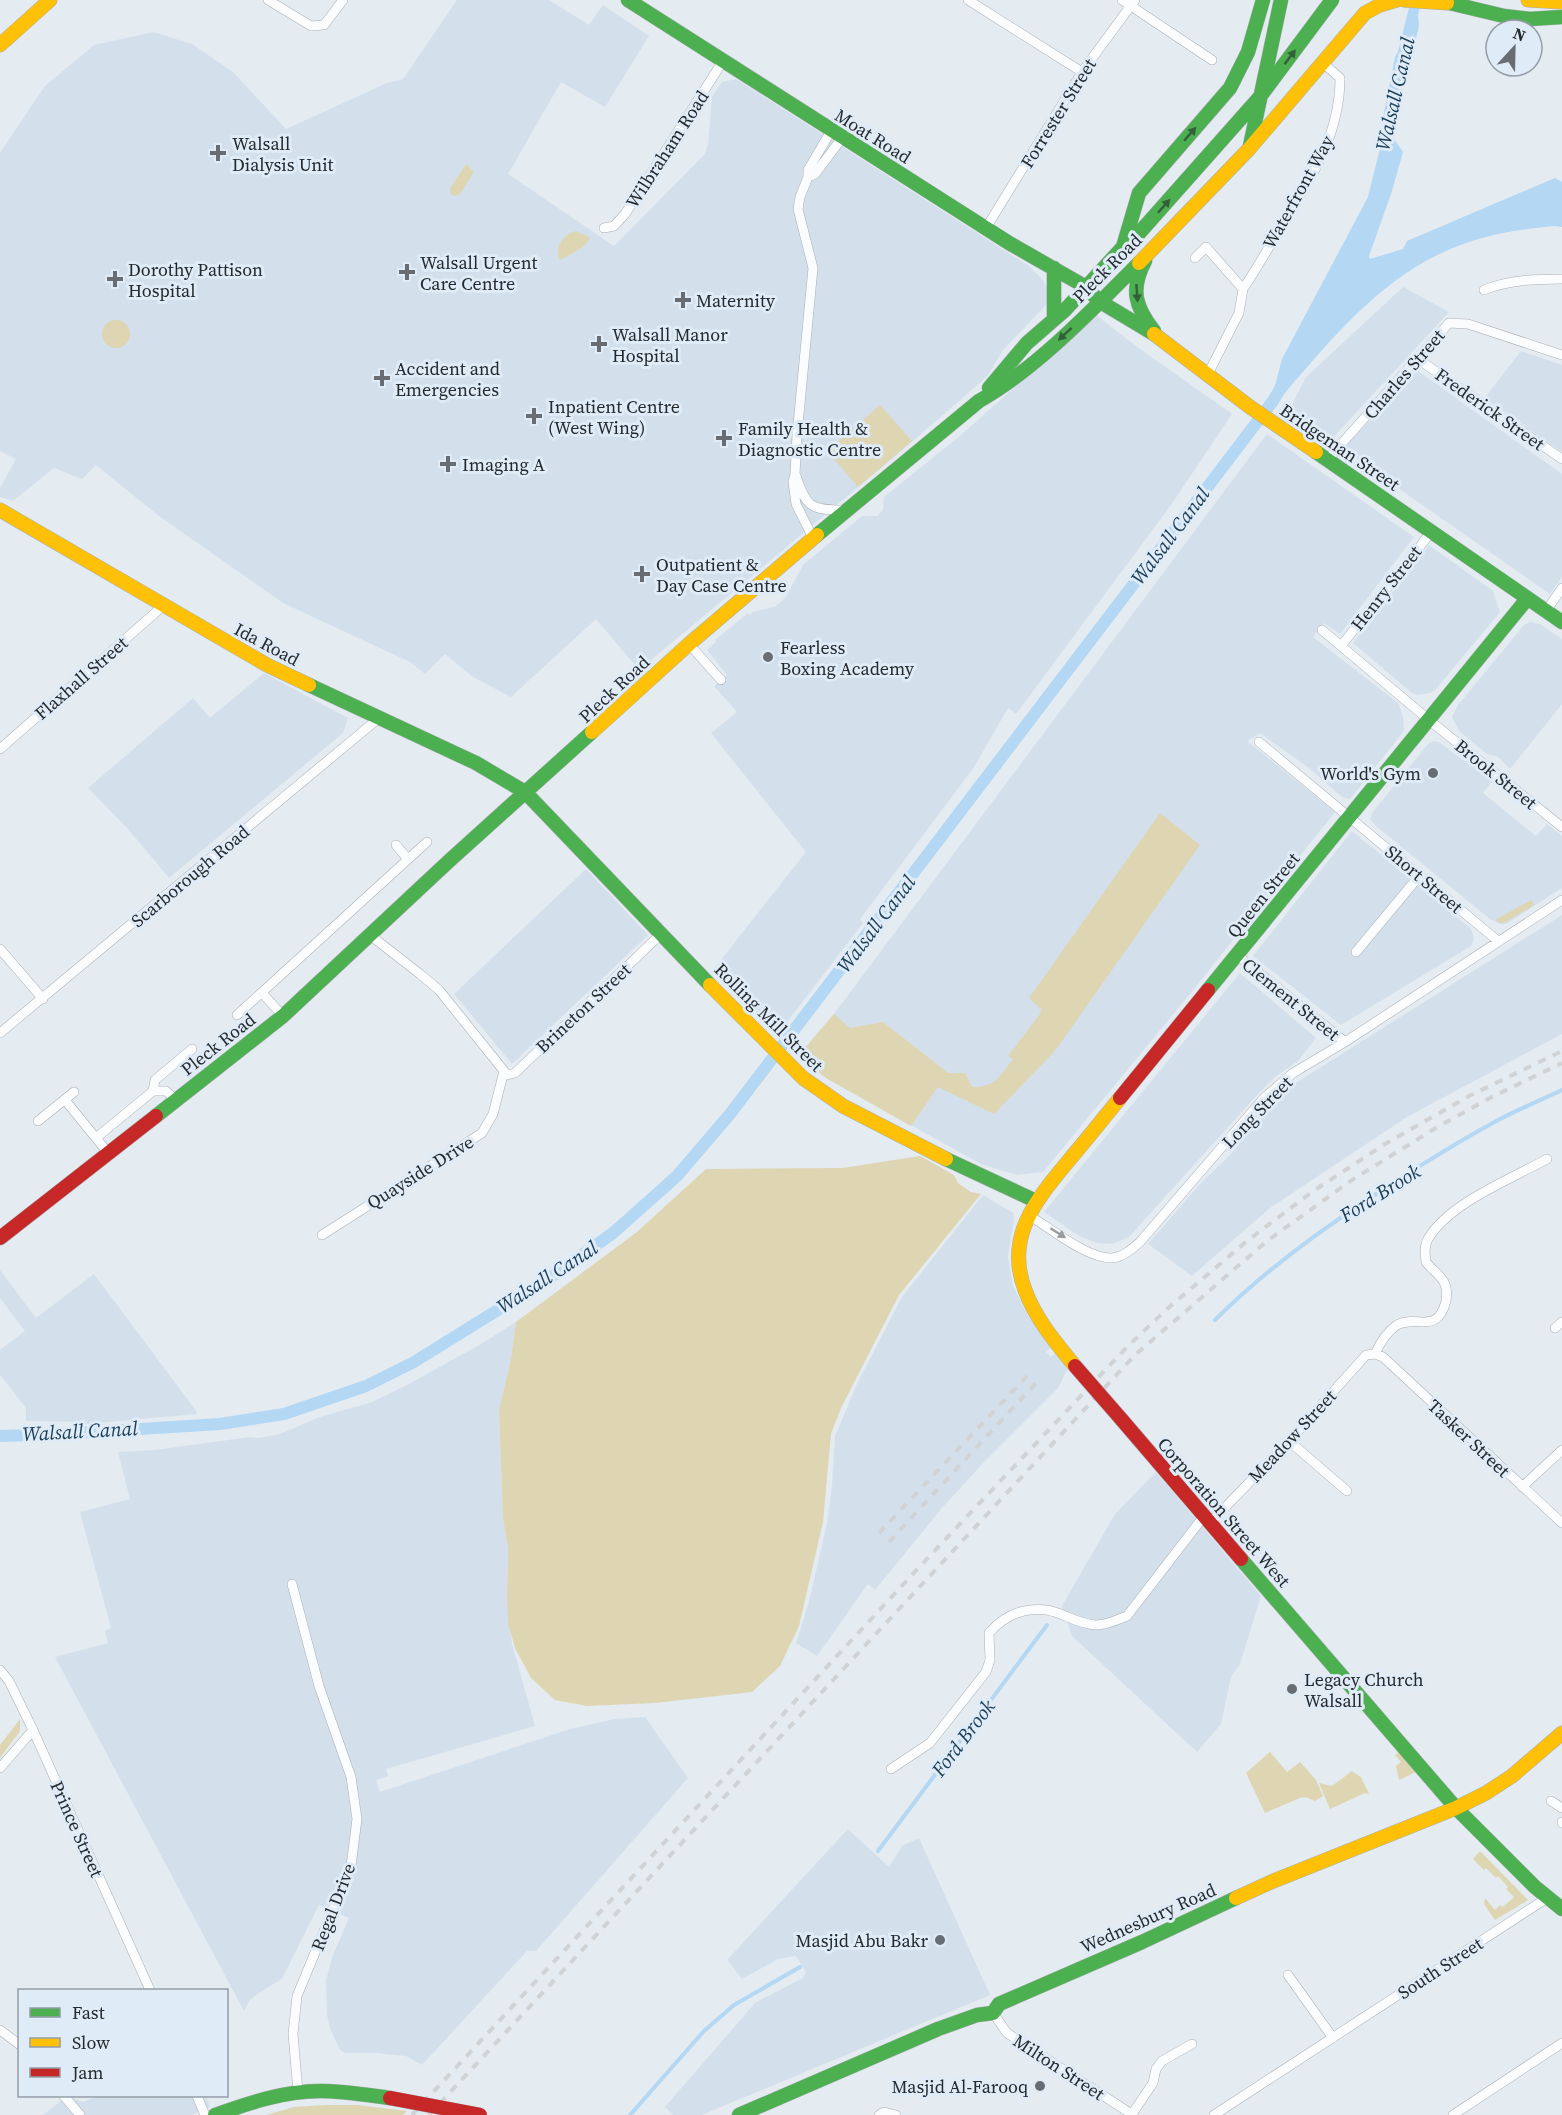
<svg xmlns="http://www.w3.org/2000/svg" width="1562" height="2115" viewBox="0 0 1562 2115" font-family="'Source Serif 4',serif">
<rect width="100%" height="100%" fill="#e4ebf1"/>
<path fill="#d3e0eb" d="M457,0H549L589,25L603,5L649,36L605,107L561,82L508,174L614,246L704,155L708,145L712,97L722,82L736,79L1029,266L1043,280L1048,290V298L1046,305L1003,350L988,375L982,381L892,459L639,670L596,619L511,697L473,677L445,654L425,674L410,662L283,603L159,516L96,465L82,479L54,468L13,501L0,497V488L16,459L0,451V153L45,86L94,45L153,32L192,44L233,72L286,129L387,83L403,79Z
M1403,287L1449,312L1330,441L1312,435L1287,414L1306,377Z
M1096,315L1136,346L1232,414L1171,505L1016,714L1008,708L974,767L860,919L863,923L784,1026L777,1032L712,971L806,852L711,733L737,712L714,686L727,675L707,650L716,642L715,640L748,613L749,615L753,612L776,606L786,597L803,565L862,516H877L883,510L884,497L962,434Z
M1521,351L1562,365V452L1491,402L1486,396Z
M1418,371L1562,474V577L1550,594L1342,449Z
M1267,434L1414,537L1340,634L1324,623L1313,637L1398,703L1403,717L1404,731L1350,799L1342,797L1309,768L1260,733L1247,741L1335,812L1194,989L1043,1172L1017,1175L981,1164L826,1078L798,1056L834,1014Z
M1429,545L1493,591L1500,612L1436,689L1431,693L1418,695L1412,693L1353,643Z
M1530,622L1540,624L1562,639V704L1510,769L1498,757L1487,754L1459,731L1452,717L1458,705L1524,625Z
M264,673L348,718L343,733L169,878L129,830L88,788L193,698L210,718Z
M1434,741L1439,742L1464,761L1466,758L1493,780L1483,793L1536,836L1547,824L1562,836V888L1506,924H1500L1490,919L1376,826L1370,819L1372,813L1428,744Z
M1352,831L1471,929L1474,938L1471,946L1341,1025L1253,956Z
M586,869L648,935L512,1064L454,994Z
M1562,915V1034L1407,1117L1270,1208L1192,1276L1148,1244L1199,1185L1233,1152L1272,1098Z
M1240,973L1316,1038L1298,1061L1276,1076L1257,1095L1129,1237L1112,1244L1097,1243L1079,1236L1044,1212Z
M983,1195L1013,1213L1014,1219L1008,1256L1013,1286L1027,1314L1052,1347L1046,1352L1051,1357L1056,1352L1068,1368L1058,1388L984,1462L942,1508L875,1590L868,1584L817,1656L796,1643L809,1602L827,1523L832,1486L835,1436L857,1384L902,1297Z
M0,1270L36,1318L94,1274L197,1412L196,1414L86,1424L85,1422L26,1421V1408L0,1375V1350L25,1331L0,1298Z
M516,1322L511,1359L499,1410L503,1519L508,1548L507,1597L512,1644L535,1726L386,1769L388,1776L376,1780L380,1792L570,1729L615,1719L645,1717L688,1778L536,1951H527L422,2065L406,2056L375,2053H345L340,2050L330,2028L327,2015L326,1980L333,1955L349,1918L319,1905L282,1979L260,1992L249,2001L244,2011L55,1657L108,1643L105,1631L111,1628L80,1512L130,1499L118,1452L155,1450L250,1437L259,1438L280,1434L317,1418L372,1402L407,1385L481,1344Z
M1156,1472L1261,1596L1240,1664L1231,1677L1221,1724L1197,1752L1072,1636L1062,1606L1115,1514Z
M848,1829L889,1867L902,1846L919,1838L990,1995L709,2112L701,2115H673L665,2107L755,2003L803,1978L806,1972L796,1956L778,1959L742,1979L727,1960Z
M67,2096L83,2102L98,2096H206L210,2107L192,2115H43Z"/>
<path fill="#ded5b3" d="M466,164L474,172L460,194L454,196L451,194L450,188Z
M576,231L590,238C584,249 571,254 560,260C554,248 563,234 576,231Z
M102 334a14 14 0 1 1 28 0a14 14 0 1 1-28 0Z
M880,405L912,441L858,487L827,451Z
M1160,813L1200,845L1055,1051L994,1114L938,1087L911,1126L826,1078L798,1056L834,1014L850,1028L883,1022L948,1073H965L972,1087C994,1088 1000,1076 1013,1059L1008,1056L1040,1014L1041,1009L1029,998Z
M1531,900L1534,905L1506,922L1501,923L1495,920Z
M920,1156L954,1175L958,1183L971,1192L981,1194L899,1295L841,1408L831,1434L823,1522L799,1626L780,1666L752,1692L655,1703L587,1706L555,1700L531,1678L515,1648L508,1623L507,1597L508,1548L503,1519L499,1410L511,1359L516,1322L637,1232L706,1169L843,1168Z
M20,1719V1731L0,1758V1745Z
M1270,1752L1287,1772L1300,1762L1316,1780L1323,1796L1315,1801L1306,1797L1300,1798L1265,1813L1246,1773Z
M1399,1752L1416,1772L1399,1780L1396,1766L1401,1762L1395,1755Z
M1352,1771L1361,1777L1369,1794L1365,1793L1330,1809L1319,1783L1332,1786Z
M1480,1851L1528,1900L1495,1920L1484,1904L1485,1898L1495,1910L1500,1905L1503,1907L1514,1897L1506,1889L1508,1887L1498,1876L1496,1878L1486,1868L1484,1870L1473,1859Z
M326,2105H357L407,2111L403,2115H266L294,2107Z"/>
<path fill="#b4d7f3" d="M1411,0H1421L1418,16L1419,26L1409,67L1401,77L1390,133L1403,152L1391,194L1369,256L1370,259L1403,249L1407,241L1555,178L1562,182V227L1555,226C1519,229 1481,235 1448,250C1377,281 1327,344 1278,401L1272,397L1282,359L1368,197L1398,76L1395,63Z"/>
<g fill="none" stroke-linecap="round" stroke-linejoin="round">
<path stroke="#b4d7f3" stroke-width="4" d="M1215,1320C1262,1273 1315,1234 1370,1198C1410,1172 1450,1146 1491,1124C1514,1111 1539,1101 1562,1090
M878,1851L1047,1625
M630,2115L704,2031L734,2005L800,1967"/>
<path stroke="#b4d7f3" stroke-width="12" d="M1388,123L1401,58
M0,1436L60,1434L220,1424L284,1414L366,1386L414,1362L554,1275L613,1233L677,1176L730,1114L1273,401L1283,384"/>
<g stroke="#aaaeb3" stroke-width="10">
<path id="street" d="M268,0L311,26L324,25L343,0
M968,0L1082,72
M1122,0L1212,60
M808,177L815,174L842,138
M604,228L614,226L625,214L723,61
M986,228L1082,72L1135,0
M1195,258L1206,247L1243,289L1239,313L1207,376
M1243,289C1256,270 1267,250 1279,230C1309,182 1340,137 1340,78L1322,62
M1484,290C1508,280 1536,279 1562,279
M1418,359L1562,459
M1327,460L1449,323L1468,324L1562,355
M796,476C806,507 811,510 843,510
M813,538L796,504L793,482L795,474L797,435L813,268L798,209L800,197L808,177V170L831,131
M1546,611L1562,588
M1322,630L1429,720L1562,827
M689,644L721,680
M1341,646L1432,531
M1259,742L1498,941
M0,749L163,606
M396,845L408,859
M0,949L43,999
M1356,952L1420,875
M1237,955L1345,1042
M262,993L283,1016
M237,1015L427,842
M0,1033L379,718
M504,1071L507,1075L515,1073L661,934
M153,1091L155,1080L192,1049
M65,1100L109,1154
M38,1121L74,1092
M96,1138L153,1091H166L176,1100
M1030,1216C1050,1228 1088,1259 1112,1258C1123,1257 1132,1249 1140,1242L1264,1098L1293,1073L1345,1042L1562,900
M322,1235L482,1133L493,1114L504,1071L439,990L420,974L370,935
M1555,1328L1562,1322
M1375,1354C1380,1343 1386,1332 1397,1325C1416,1314 1437,1336 1446,1301C1447,1295 1447,1288 1444,1282C1440,1275 1431,1269 1426,1262C1425,1254 1424,1246 1428,1239C1449,1203 1511,1179 1547,1159
M1289,1441L1347,1491
M1522,1487L1562,1450
M1210,1523L1289,1441L1366,1355L1375,1354L1383,1357L1562,1523
M292,1584L319,1686L351,1777L357,1819L351,1866L297,1996L293,2034L298,2092
M0,1670L9,1681L33,1730L150,1990
M0,1768L33,1730
M891,1769L930,1743L986,1672L990,1660L989,1633C1004,1616 1024,1607 1047,1610C1064,1613 1077,1624 1096,1625C1107,1625 1117,1620 1127,1616L1204,1516
M1551,1801L1562,1808
M1562,1823V1822
M1288,1975L1333,2038
M993,2013L1007,2033L1133,2115
M0,2030L20,2045
M64,2096L80,2115
M197,2096L205,2115
M1132,2114L1153,2083L1156,2069L1162,2061L1192,2044
M879,2115L884,2112L896,2115
M1214,2115L1547,1898
M1453,2115L1562,2043"/>
</g>
<g stroke="#aaaeb3" stroke-width="15">
<path id="fast" d="M628,0L1009,243L1086,287L1099,301L1154,334
M1437,0L1504,16L1530,19L1562,17
M1250,146L1281,0
M1123,247L1139,193L1230,88L1248,52L1263,0
M1145,261C1130,289 1135,307 1154,331
M1054,268V319
M989,388L1027,343L1065,310L1123,247L1133,240L1259,98L1332,0
M1316,452L1562,622
M817,535L979,401C1036,369 1093,309 1139,263
M309,685L476,763L525,792L710,985
M1208,990L1527,599
M156,1116L283,1016L449,861L592,732
M946,1159L1036,1201
M1241,1559L1456,1808L1535,1887L1562,1909
M215,2115C249,2103 284,2091 320,2091C343,2091 367,2095 390,2098
M739,2115L938,2029L977,2015L993,2013L999,2004L1142,1942L1236,1898"/>
</g>
<g stroke="#aaaeb3" stroke-width="15">
<path id="slow" d="M1404,0L1447,3
M1528,0L1562,2
M0,45L50,0
M1139,263L1249,149L1365,13L1380,5L1397,0
M1154,334L1250,407L1316,452
M0,510L267,665L309,685
M592,732L689,644L817,535
M710,985L803,1078L843,1106L946,1159
M1075,1366C1056,1343 1035,1318 1025,1290C1004,1235 1038,1198 1070,1159C1087,1139 1103,1119 1120,1098
M1236,1898L1271,1882L1456,1808L1486,1793L1512,1776L1562,1733"/>
</g>
<g stroke="#aaaeb3" stroke-width="15">
<path id="jam" d="M1120,1098L1208,990
M0,1238L156,1116
M1122,1420L1241,1559"/>
</g>
<use href="#street" stroke="#fbfcfd" stroke-width="9"/>
<use href="#fast" stroke="#4caf50" stroke-width="14"/>
<use href="#slow" stroke="#ffc107" stroke-width="14"/>
<use href="#jam" stroke="#c62828" stroke-width="14"/>
<path stroke="#d0d2d4" stroke-width="4" stroke-dasharray="8 8" stroke-linecap="butt" d="M879,1533L1027,1376
M889,1542L1036,1383
M412,2115L923,1563L1127,1347L1167,1309L1247,1241L1312,1192L1385,1144L1469,1096L1562,1051
M429,2115L1135,1355L1267,1241L1352,1180L1439,1126L1492,1097L1562,1063"/>
<g stroke="#aaaeb3" stroke-width="15" stroke-linecap="butt">
<path id="jam-bridge" d="M1075,1366L1122,1420
M390,2098L480,2115"/>
</g>
<use href="#jam-bridge" stroke="#c62828" stroke-width="14"/>
</g>
<defs><path id="oneway-solid" d="M-6-.8H1V-3.2L6.5 0L1 3.2V.8H-6Z" transform="scale(1.5)"/></defs>
<g fill="#345f3b">
<use href="#oneway-solid" transform="translate(1290 57) rotate(-53)"/>
<use href="#oneway-solid" transform="translate(1190 134) rotate(-49)"/>
<use href="#oneway-solid" transform="translate(1164 206) rotate(-48)"/>
<use href="#oneway-solid" transform="translate(1137 293) rotate(86)"/>
<use href="#oneway-solid" transform="translate(1065 334) rotate(137)"/>
</g>
<use fill="#9a9d9f" href="#oneway-solid" transform="translate(1058 1233) rotate(32)"/>
<g fill="#676d72" stroke="#dfebf6" stroke-width="2">
<path d="M215 144h6v6h6v6h-6v6h-6v-6h-6v-6h6z"/>
<path d="M404 263h6v6h6v6h-6v6h-6v-6h-6v-6h6z"/>
<path d="M112 270h6v6h6v6h-6v6h-6v-6h-6v-6h6z"/>
<path d="M680 291h6v6h6v6h-6v6h-6v-6h-6v-6h6z"/>
<path d="M596 335h6v6h6v6h-6v6h-6v-6h-6v-6h6z"/>
<path d="M379 369h6v6h6v6h-6v6h-6v-6h-6v-6h6z"/>
<path d="M531 407h6v6h6v6h-6v6h-6v-6h-6v-6h6z"/>
<path d="M721 429h6v6h6v6h-6v6h-6v-6h-6v-6h6z"/>
<path d="M445 455h6v6h6v6h-6v6h-6v-6h-6v-6h6z"/>
<path d="M639 565h6v6h6v6h-6v6h-6v-6h-6v-6h6z"/>
<circle cx="768" cy="657" r="6"/>
<circle cx="1433" cy="773" r="6"/>
<circle cx="1292" cy="1689" r="6"/>
<circle cx="940" cy="1940" r="6"/>
<circle cx="1040" cy="2086" r="6"/>
</g>
<g text-anchor="middle" dominant-baseline="central" stroke-width="6" stroke-linejoin="round" paint-order="stroke">
<g font-size="18" fill="#24292d" stroke="#dfebf6">
<text transform="translate(1058 113) rotate(-58)">Forrester Street</text>
<text transform="translate(873 136) rotate(32)">Moat Road</text>
<text transform="translate(667 149) rotate(-57)">Wilbraham Road</text>
<text transform="translate(1298 192) rotate(-61)">Waterfront Way</text>
<text transform="translate(1107 268) rotate(-45)">Pleck Road</text>
<text transform="translate(1404 374) rotate(-49)">Charles Street</text>
<text transform="translate(1490 409) rotate(35)">Frederick Street</text>
<text transform="translate(1340 447) rotate(34)">Bridgeman Street</text>
<text transform="translate(1386 588) rotate(-52)">Henry Street</text>
<text transform="translate(267 644) rotate(28)">Ida Road</text>
<text transform="translate(81 678) rotate(-41)">Flaxhall Street</text>
<text transform="translate(614 689) rotate(-43)">Pleck Road</text>
<text transform="translate(1496 774) rotate(39)">Brook Street</text>
<text transform="translate(190 876) rotate(-40)">Scarborough Road</text>
<text transform="translate(1424 879) rotate(40)">Short Street</text>
<text transform="translate(1263 895) rotate(-51)">Queen Street</text>
<text transform="translate(1291 999) rotate(39)">Clement Street</text>
<text transform="translate(583 1008) rotate(-43)">Brineton Street</text>
<text transform="translate(769 1017) rotate(45)">Rolling Mill Street</text>
<text transform="translate(218 1044) rotate(-38)">Pleck Road</text>
<text transform="translate(1257 1112) rotate(-46)">Long Street</text>
<text transform="translate(420 1172) rotate(-32)">Quayside Drive</text>
<text transform="translate(1292 1436) rotate(-47)">Meadow Street</text>
<text transform="translate(1469 1438) rotate(43)">Tasker Street</text>
<text transform="translate(1224 1512) rotate(49)">Corporation Street West</text>
<text transform="translate(77 1829) rotate(66)">Prince Street</text>
<text transform="translate(333 1907) rotate(-69)">Regal Drive</text>
<text transform="translate(1148 1918) rotate(-24)">Wednesbury Road</text>
<text transform="translate(1440 1968) rotate(-33)">South Street</text>
<text transform="translate(1059 2067) rotate(33)">Milton Street</text>
</g>
<g font-size="18" fill="#24292d" stroke="#dfebf6" text-anchor="start">
<text x="232" y="143">Walsall<tspan x="232" dy="21">Dialysis Unit</tspan></text>
<text x="420" y="262">Walsall Urgent<tspan x="420" dy="21">Care Centre</tspan></text>
<text x="128" y="269">Dorothy Pattison<tspan x="128" dy="21">Hospital</tspan></text>
<text x="696" y="300">Maternity</text>
<text x="612" y="334">Walsall Manor<tspan x="612" dy="21">Hospital</tspan></text>
<text x="395" y="368">Accident and<tspan x="395" dy="21">Emergencies</tspan></text>
<text x="548" y="406">Inpatient Centre<tspan x="548" dy="21">(West Wing)</tspan></text>
<text x="738" y="428">Family Health &amp;<tspan x="738" dy="21">Diagnostic Centre</tspan></text>
<text x="462" y="464">Imaging A</text>
<text x="656" y="564">Outpatient &amp;<tspan x="656" dy="21">Day Case Centre</tspan></text>
<text x="780" y="647">Fearless<tspan x="780" dy="21">Boxing Academy</tspan></text>
<text x="1421" y="773" text-anchor="end">World's Gym</text>
<text x="1304" y="1679">Legacy Church<tspan x="1304" dy="21">Walsall</tspan></text>
<text x="928" y="1940" text-anchor="end">Masjid Abu Bakr</text>
<text x="1028" y="2086" text-anchor="end">Masjid Al-Farooq</text>
</g>
<g font-size="20" font-style="italic" fill="#1b3e57" stroke="#dfebf6">
<text transform="translate(1395 94) rotate(-77)">Walsall Canal</text>
<text transform="translate(1170 536) rotate(-53)">Walsall Canal</text>
<text transform="translate(876 924) rotate(-53)">Walsall Canal</text>
<text transform="translate(1380 1193) rotate(-32)">Ford Brook</text>
<text transform="translate(547 1277) rotate(-33)">Walsall Canal</text>
<text transform="translate(80 1431) rotate(-3)">Walsall Canal</text>
<text transform="translate(963 1738) rotate(-53)">Ford Brook</text>
</g>
</g>
<rect x="18" y="1989" width="210" height="108" fill="#dfebf6" stroke="#949da6" stroke-width="1.5"/>
<rect x="30" y="2008" width="30" height="9" fill="#4caf50" stroke="#949da6" stroke-width="1.5"/>
<text x="72" y="2019" font-size="18" fill="#24292d">Fast</text>
<rect x="30" y="2038" width="30" height="9" fill="#ffc107" stroke="#949da6" stroke-width="1.5"/>
<text x="72" y="2049" font-size="18" fill="#24292d">Slow</text>
<rect x="30" y="2068" width="30" height="9" fill="#c62828" stroke="#949da6" stroke-width="1.5"/>
<text x="72" y="2079" font-size="18" fill="#24292d">Jam</text>
<g transform="translate(1514 48) rotate(22)"><circle r="28" fill="#dfebf6" stroke="#949da6" stroke-width="1.5"/>
<path d="M0-4.5L10 22L0 15L-10 22Z" fill="#676d72"/>
<text y="-9" font-size="16" font-weight="bold" text-anchor="middle" fill="#24292d">N</text>
</g>
</svg>
